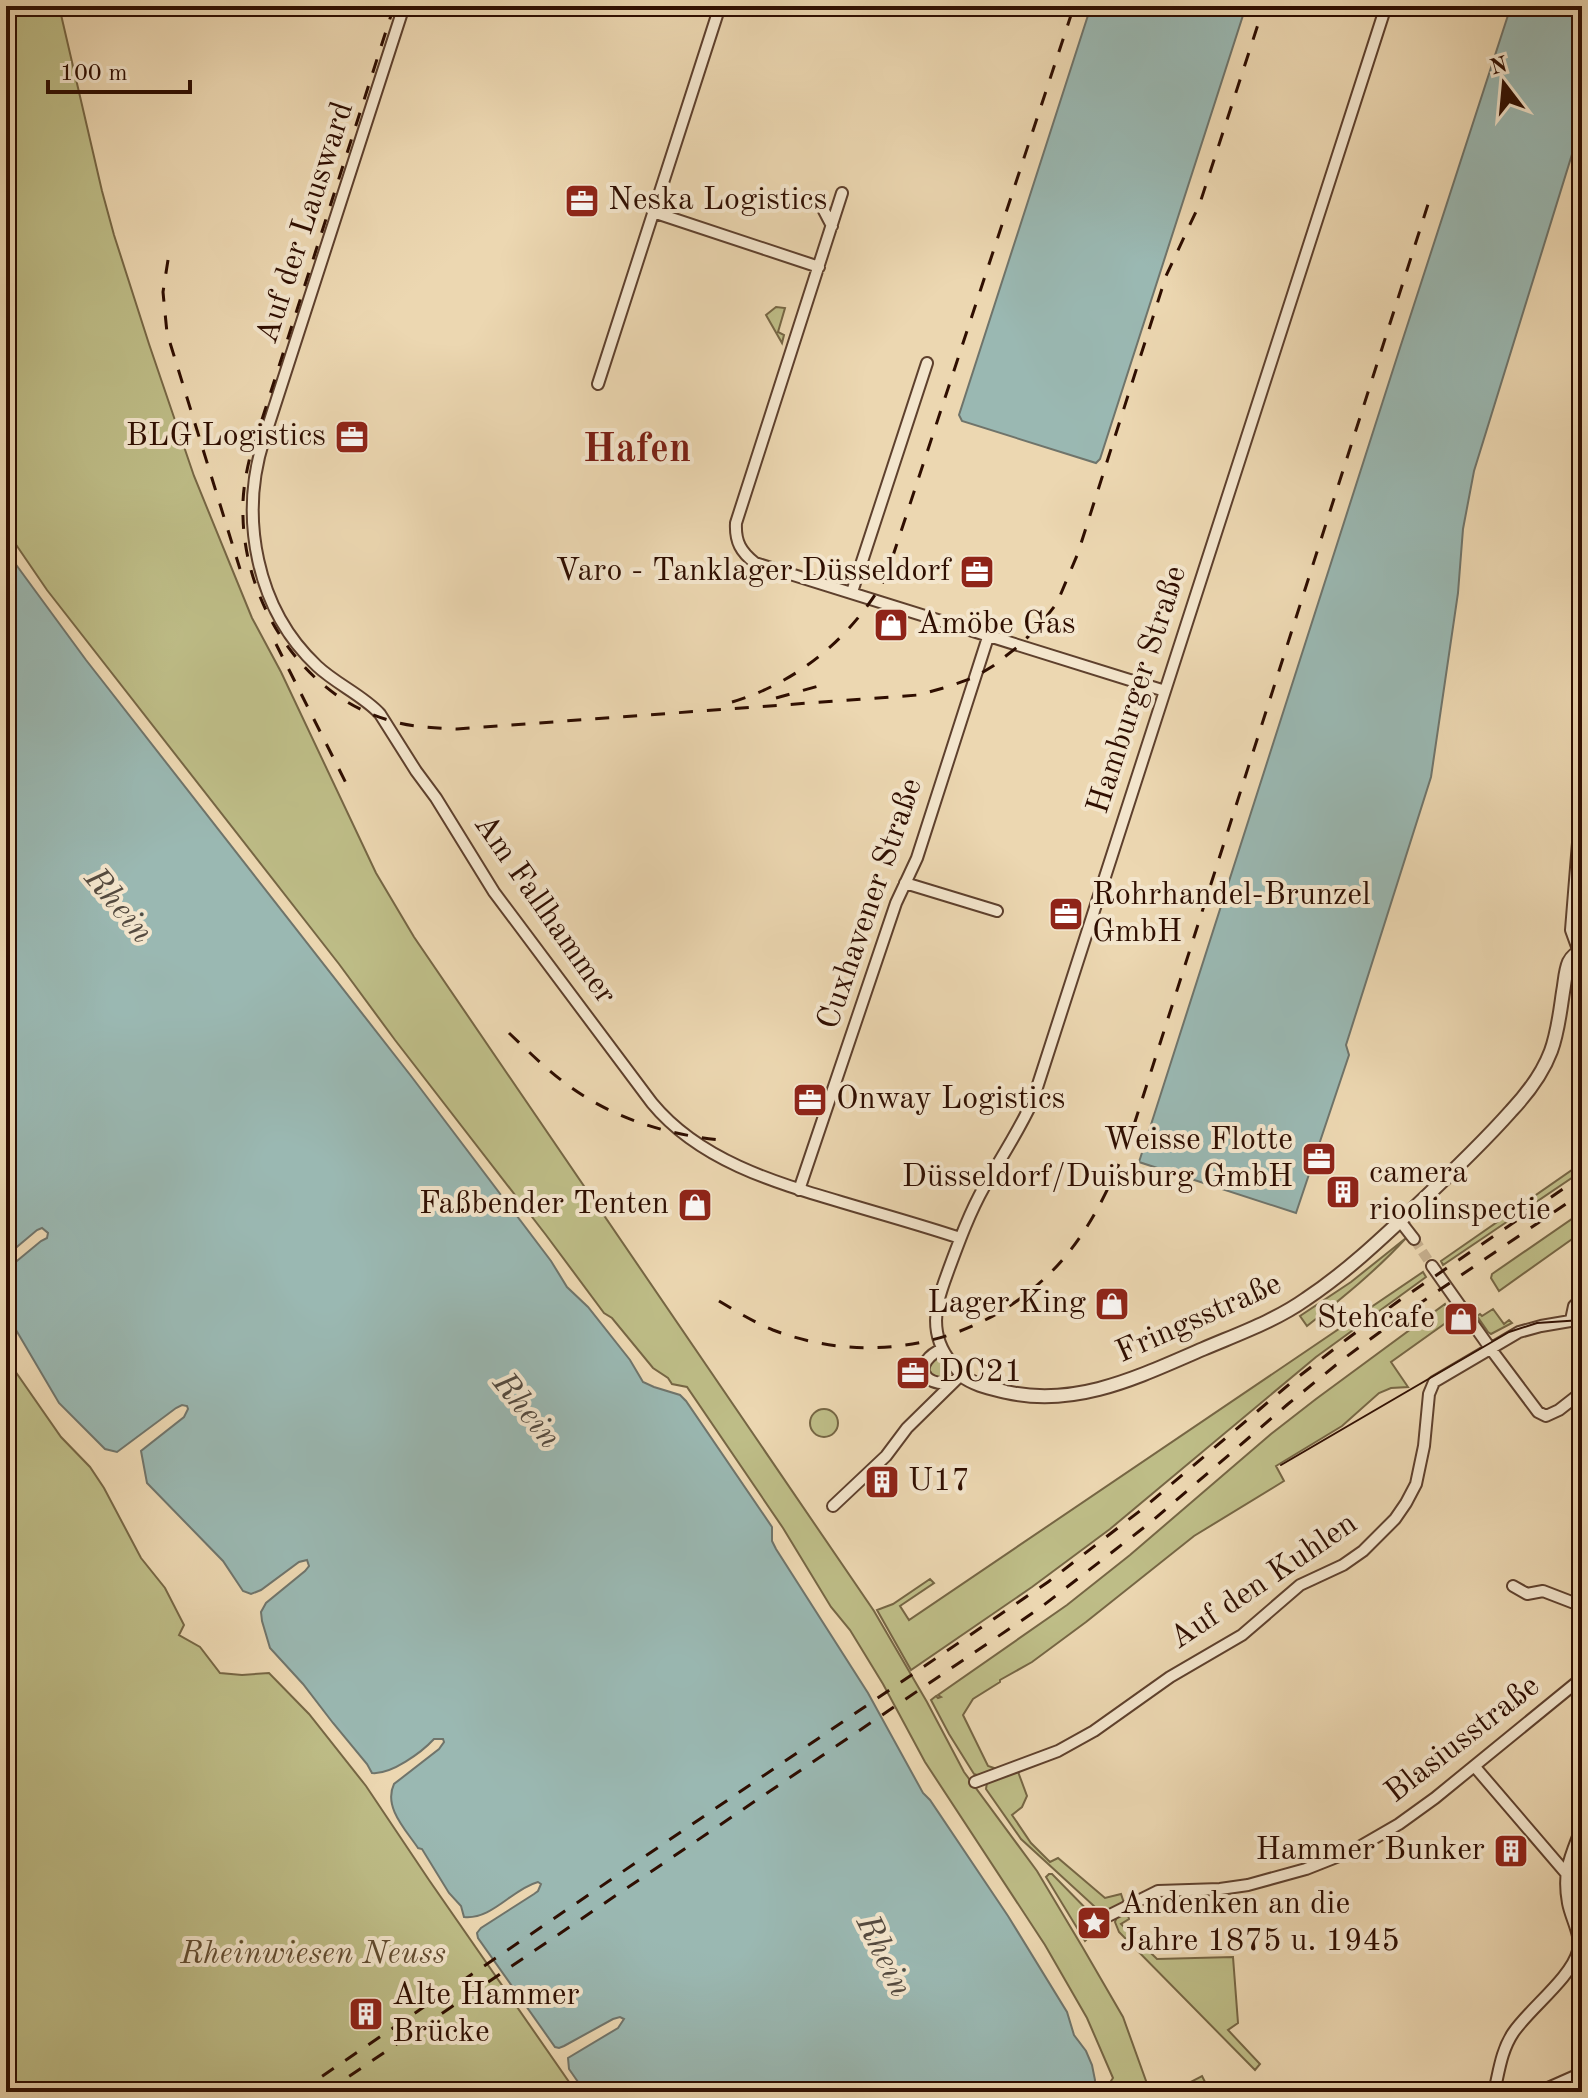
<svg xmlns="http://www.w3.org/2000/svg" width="1588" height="2098" viewBox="0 0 1588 2098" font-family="'Old Standard TT',serif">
<rect width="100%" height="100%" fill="#ecd7b1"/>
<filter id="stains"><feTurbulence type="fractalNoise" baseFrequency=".0025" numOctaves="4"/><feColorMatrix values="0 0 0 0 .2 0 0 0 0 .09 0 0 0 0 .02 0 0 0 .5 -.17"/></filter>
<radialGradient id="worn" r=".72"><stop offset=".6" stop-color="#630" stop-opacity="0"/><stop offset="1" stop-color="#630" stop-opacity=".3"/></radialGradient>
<path fill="#bebd87" stroke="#766644" stroke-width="2" d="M6,6H59L102,191L114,235L149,344L194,476L252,618L281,672L376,873L414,937L874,1611L927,1702L964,1772L1037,1871L1083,1948L1123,2017L1150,2092H1110L1109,2084L1113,2078L1087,2018L1045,1945L925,1762L883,1684L850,1630L831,1607L783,1528L687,1387L672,1384L668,1378L653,1368L612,1318L604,1313L546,1235L395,1040L339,964L47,590L6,530Z
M776,307L785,308L778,332L784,335L782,343L766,315Z
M1582,1163V1171L1443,1265L1441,1261Z
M1582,1212V1232L1499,1291L1491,1278L1492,1274Z
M1406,1238C1376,1271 1342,1298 1307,1326L1300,1316L1351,1282Z
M1423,1272L1426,1277L1316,1357L1110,1529L1032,1587L911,1670L877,1610L893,1604L930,1579L934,1583L900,1606L909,1620Z
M1445,1304L1454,1317L1391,1362L1408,1387L1391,1388L1379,1393L1342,1426L1276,1466L1284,1481L1194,1536L1086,1622L1032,1662L1000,1680V1682L973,1699L963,1715L988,1766L1000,1770L980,1776L974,1774L949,1734L931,1700L936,1696L938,1698L941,1697L938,1695L1067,1605L1130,1555L1271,1434L1316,1399Z
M1493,1309L1504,1324L1509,1320L1512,1323L1491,1334L1488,1332L1477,1316L1480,1314L1482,1316Z
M939,1357C945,1365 945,1371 944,1381L929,1375L928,1364L931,1360Z
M6,1358L61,1437L90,1467L104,1488L141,1558L165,1588L184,1625L179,1635L200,1647L220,1673L242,1675L269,1673L309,1714L366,1786L429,1880L576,2092H6Z
M810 1423a14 14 0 1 1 28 0a14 14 0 1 1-28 0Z
M1017,1769L1027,1796L1022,1807L1012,1815L1031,1843L1050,1862L1058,1858L1105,1898L1121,1894L1124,1903C1114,1908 1106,1913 1095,1907L1021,1839L986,1789L987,1782Z
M1049,1874H1052L1102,1925L1085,1941L1046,1877Z
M1127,1912L1129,1919L1121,1924L1157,1959L1233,1957L1238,2023L1228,2030L1260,2064L1255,2070L1119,1932L1115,1922L1117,1917Z
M1202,2076L1210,2092H1176L1179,2088Z"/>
<path fill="#9ab8b2" stroke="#6f746b" stroke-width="2" d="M1091,6H1246L1100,459L1096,463L962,421L959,415Z
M1511,6H1582V122L1474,471L1463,529L1458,593L1431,777L1346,1045L1349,1055L1296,1213L1139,1162L1398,354Z
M6,551L86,660L411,1076L551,1261L567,1287L588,1307L630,1360L643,1382L654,1387L680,1395L686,1401L772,1527V1541L776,1549L868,1693L923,1793L930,1800L1008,1916L1067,2012L1074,2035L1086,2051L1092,2065L1095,2080L1094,2092H585L569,2069L568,2058L618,2028L624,2019L620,2017L613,2019L564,2046L559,2048L555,2047L478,1938L477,1933L481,1928L534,1894L538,1891L541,1884L538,1882C512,1889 492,1920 464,1917L461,1906L449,1893L422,1849L418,1848C406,1830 383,1807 394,1784L439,1749L444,1742L443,1739H434C422,1752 391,1775 372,1773L367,1764L333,1723L303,1684L270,1648L262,1621L261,1612L266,1603L305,1571L309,1566L307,1560L299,1562L261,1590L251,1594L243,1591L223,1561L147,1483L141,1451L184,1417L188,1409L187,1406L182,1405L176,1408L117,1452L105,1449L59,1403L6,1313V1270L41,1241L47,1238L48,1233L42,1228L37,1230L6,1256Z"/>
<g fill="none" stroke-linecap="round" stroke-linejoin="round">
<path stroke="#c6af8e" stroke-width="10" stroke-dasharray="10 5" stroke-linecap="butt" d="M1414,1239L1432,1266"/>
<g stroke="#5e402d" stroke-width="14">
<path id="minor" d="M404,6L264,439C239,517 256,609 317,666C336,684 364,696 380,714L416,771L436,798L494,892L652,1103C699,1160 773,1182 841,1202C881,1214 921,1225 960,1238
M842,193L736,523C735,542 741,552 755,563L1165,691
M821,205L832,226
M653,212L819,267
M598,384L720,6
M852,592L927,363
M905,883L997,911
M1579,952L1571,930L1582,793
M799,1190L896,903L917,858L989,634
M1400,1221L1414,1239
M1432,1266L1490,1348L1538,1412L1546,1416L1559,1410L1582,1392
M1571,1320L1574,1306L1582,1298
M942,1349C913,1362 920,1387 952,1383
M833,1506L886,1456L907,1428L961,1375C950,1361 940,1350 937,1332C933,1309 942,1288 950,1266C960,1239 970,1212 984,1187C1001,1158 1019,1131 1033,1100L1386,6
M1513,1586L1527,1594L1543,1591L1582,1606
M1475,1767L1565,1872
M975,1782L1058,1751L1094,1731L1170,1677L1242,1635L1300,1585L1343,1565L1363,1551L1395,1519L1406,1503L1416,1484L1424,1446L1429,1394L1434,1382L1519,1332L1541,1326L1582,1319
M1102,1919L1158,1891L1220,1889L1248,1885L1306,1869L1354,1850L1399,1824L1435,1798L1582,1678
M1494,2092C1499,2072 1501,2051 1513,2033C1529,2009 1571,1978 1578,1951C1582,1936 1571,1919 1568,1903C1562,1870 1571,1856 1582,1826
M1539,2092L1582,2073"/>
</g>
<g stroke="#5e402d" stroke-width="16">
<path id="tertiary" d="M961,1375C974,1385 990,1388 1006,1392C1077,1408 1140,1376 1203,1349C1238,1334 1275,1321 1306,1299C1345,1273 1379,1241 1413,1209C1446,1178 1481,1145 1511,1111C1528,1093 1542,1075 1551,1051C1558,1032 1560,1012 1563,992C1565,982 1565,971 1569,962C1572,956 1576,953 1582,951"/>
</g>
<use href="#minor" stroke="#f3e5cc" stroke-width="10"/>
<use href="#tertiary" stroke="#f3e5cc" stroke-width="12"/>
<path stroke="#2f0e01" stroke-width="2" d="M1281,1465L1509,1332L1537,1323L1582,1320"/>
<path stroke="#2f0e01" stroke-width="3" stroke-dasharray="14 14" stroke-linecap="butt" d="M394,6L250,457C245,477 242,497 243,517C245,602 301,693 385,719C409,727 432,728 457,729L918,695L947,687L975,677L993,666L1020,645L1043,621L1057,603L1078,553L1166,276L1200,203L1264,6
M168,260L163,292L167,333L240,569
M276,644L350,791
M776,698L822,685
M732,702C799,682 852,637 886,577L1074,6
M509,1033C527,1050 545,1068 565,1083C610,1117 665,1135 722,1140
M719,1301C737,1312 754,1322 773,1330C873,1368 984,1344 1057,1266C1093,1227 1115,1177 1133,1128L1431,195
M299,2092L1048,1582L1141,1510L1293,1381L1347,1339L1400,1300L1582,1176
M326,2092L1040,1608L1151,1522L1288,1404L1342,1360L1407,1312L1582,1193"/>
</g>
<defs>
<g id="office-square" transform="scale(1.8)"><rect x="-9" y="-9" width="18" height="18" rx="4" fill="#8f2418" stroke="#f3e5cc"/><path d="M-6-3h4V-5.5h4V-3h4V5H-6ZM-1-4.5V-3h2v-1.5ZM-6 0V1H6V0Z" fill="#fff"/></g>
<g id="shop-square" transform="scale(1.8)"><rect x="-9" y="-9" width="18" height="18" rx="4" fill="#8f2418" stroke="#f3e5cc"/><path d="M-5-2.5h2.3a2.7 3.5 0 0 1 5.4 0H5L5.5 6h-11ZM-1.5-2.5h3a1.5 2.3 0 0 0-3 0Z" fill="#fff"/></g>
<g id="building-square" transform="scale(1.8)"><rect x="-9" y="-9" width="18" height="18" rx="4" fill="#8f2418" stroke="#f3e5cc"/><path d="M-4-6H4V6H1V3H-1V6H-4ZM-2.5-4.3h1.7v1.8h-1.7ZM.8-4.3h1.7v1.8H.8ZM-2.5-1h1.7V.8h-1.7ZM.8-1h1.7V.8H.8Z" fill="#fff"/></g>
<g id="sight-square" transform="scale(1.8)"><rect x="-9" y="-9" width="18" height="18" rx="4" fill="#8f2418" stroke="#f3e5cc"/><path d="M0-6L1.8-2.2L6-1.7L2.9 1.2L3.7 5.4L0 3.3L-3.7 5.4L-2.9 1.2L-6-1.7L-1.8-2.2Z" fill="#fff"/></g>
</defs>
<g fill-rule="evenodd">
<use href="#office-square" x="582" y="201"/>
<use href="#office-square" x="352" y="437"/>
<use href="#office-square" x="977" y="572"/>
<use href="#shop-square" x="891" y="625"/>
<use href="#office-square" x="1066" y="914"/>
<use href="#office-square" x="810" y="1100"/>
<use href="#office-square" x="1319" y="1159"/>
<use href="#building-square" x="1343" y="1192"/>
<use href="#shop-square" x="695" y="1205"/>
<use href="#shop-square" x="1112" y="1304"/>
<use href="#shop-square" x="1461" y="1319"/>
<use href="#office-square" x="913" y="1373"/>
<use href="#building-square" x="882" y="1482"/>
<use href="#building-square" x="1511" y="1851"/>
<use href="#sight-square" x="1094" y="1923"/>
<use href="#building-square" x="366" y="2014"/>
</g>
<g text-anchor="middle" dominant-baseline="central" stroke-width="8" stroke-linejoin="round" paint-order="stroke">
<g font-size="32" fill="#2f0e01" stroke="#f3e5cc" text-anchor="start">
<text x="608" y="201">Neska Logistics</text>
<text x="326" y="437" text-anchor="end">BLG Logistics</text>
<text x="951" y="572" text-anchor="end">Varo - Tanklager Düsseldorf</text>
<text x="917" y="625">Amöbe Gas</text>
<text x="1092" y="896">Rohrhandel-Brunzel<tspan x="1092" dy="37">GmbH</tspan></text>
<text x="836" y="1100">Onway Logistics</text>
<text x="1293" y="1141" text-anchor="end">Weisse Flotte<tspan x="1293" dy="37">Düsseldorf/Duisburg GmbH</tspan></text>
<text x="1369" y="1174">camera<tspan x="1369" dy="37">rioolinspectie</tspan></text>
<text x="669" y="1205" text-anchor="end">Faßbender Tenten</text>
<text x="1086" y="1304" text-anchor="end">Lager King</text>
<text x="1435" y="1319" text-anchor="end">Stehcafe</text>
<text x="939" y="1373">DC21</text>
<text x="908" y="1482">U17</text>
<text x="1485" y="1851" text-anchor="end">Hammer Bunker</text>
<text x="1120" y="1905">Andenken an die<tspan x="1120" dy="37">Jahre 1875 u. 1945</tspan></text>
<text x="392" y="1996">Alte Hammer<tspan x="392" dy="37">Brücke</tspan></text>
</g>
<g font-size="32" fill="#2f0e01" stroke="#f3e5cc">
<text transform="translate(306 223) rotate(-72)">Auf der Lausward</text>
<text transform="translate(1138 690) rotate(-72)">Hamburger Straße</text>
<text transform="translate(871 904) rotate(-71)">Cuxhavener Straße</text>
<text transform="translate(544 910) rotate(55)">Am Fallhammer</text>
<text transform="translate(1199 1319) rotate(-24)">Fringsstraße</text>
<text transform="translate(1264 1582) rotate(-34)">Auf den Kuhlen</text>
<text transform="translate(1463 1740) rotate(-38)">Blasiusstraße</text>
</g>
<g font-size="32" font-style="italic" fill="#614b30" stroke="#f3e5cc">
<text x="313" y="1955">Rheinwiesen Neuss</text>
</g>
<g font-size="34" font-style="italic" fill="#544a3f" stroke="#f3e5cc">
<text transform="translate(118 906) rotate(50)">Rhein</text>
<text transform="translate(526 1411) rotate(51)">Rhein</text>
<text transform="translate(883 1956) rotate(64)">Rhein</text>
</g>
<g font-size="40" font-weight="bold" fill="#7a1f14" stroke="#f3e5cc">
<text x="637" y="451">Hafen</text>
</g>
</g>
<rect width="1588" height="2098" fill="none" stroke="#ecd7b1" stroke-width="32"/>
<rect x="8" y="8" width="1572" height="2082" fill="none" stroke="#2f0e01" stroke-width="4"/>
<rect x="16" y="16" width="1556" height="2066" fill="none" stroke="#2f0e01" stroke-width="2"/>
<g transform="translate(1504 84) rotate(344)" stroke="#f3e5cc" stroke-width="6" paint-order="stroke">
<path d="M0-6L14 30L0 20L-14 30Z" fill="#2f0e01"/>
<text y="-12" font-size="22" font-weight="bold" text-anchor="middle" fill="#2f0e01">N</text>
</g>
<path d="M48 80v12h142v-12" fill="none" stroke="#2f0e01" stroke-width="4"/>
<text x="60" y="80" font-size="24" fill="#2f0e01" stroke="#f3e5cc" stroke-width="6" paint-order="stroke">100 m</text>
<rect width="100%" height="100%" filter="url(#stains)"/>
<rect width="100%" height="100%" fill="url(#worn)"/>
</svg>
